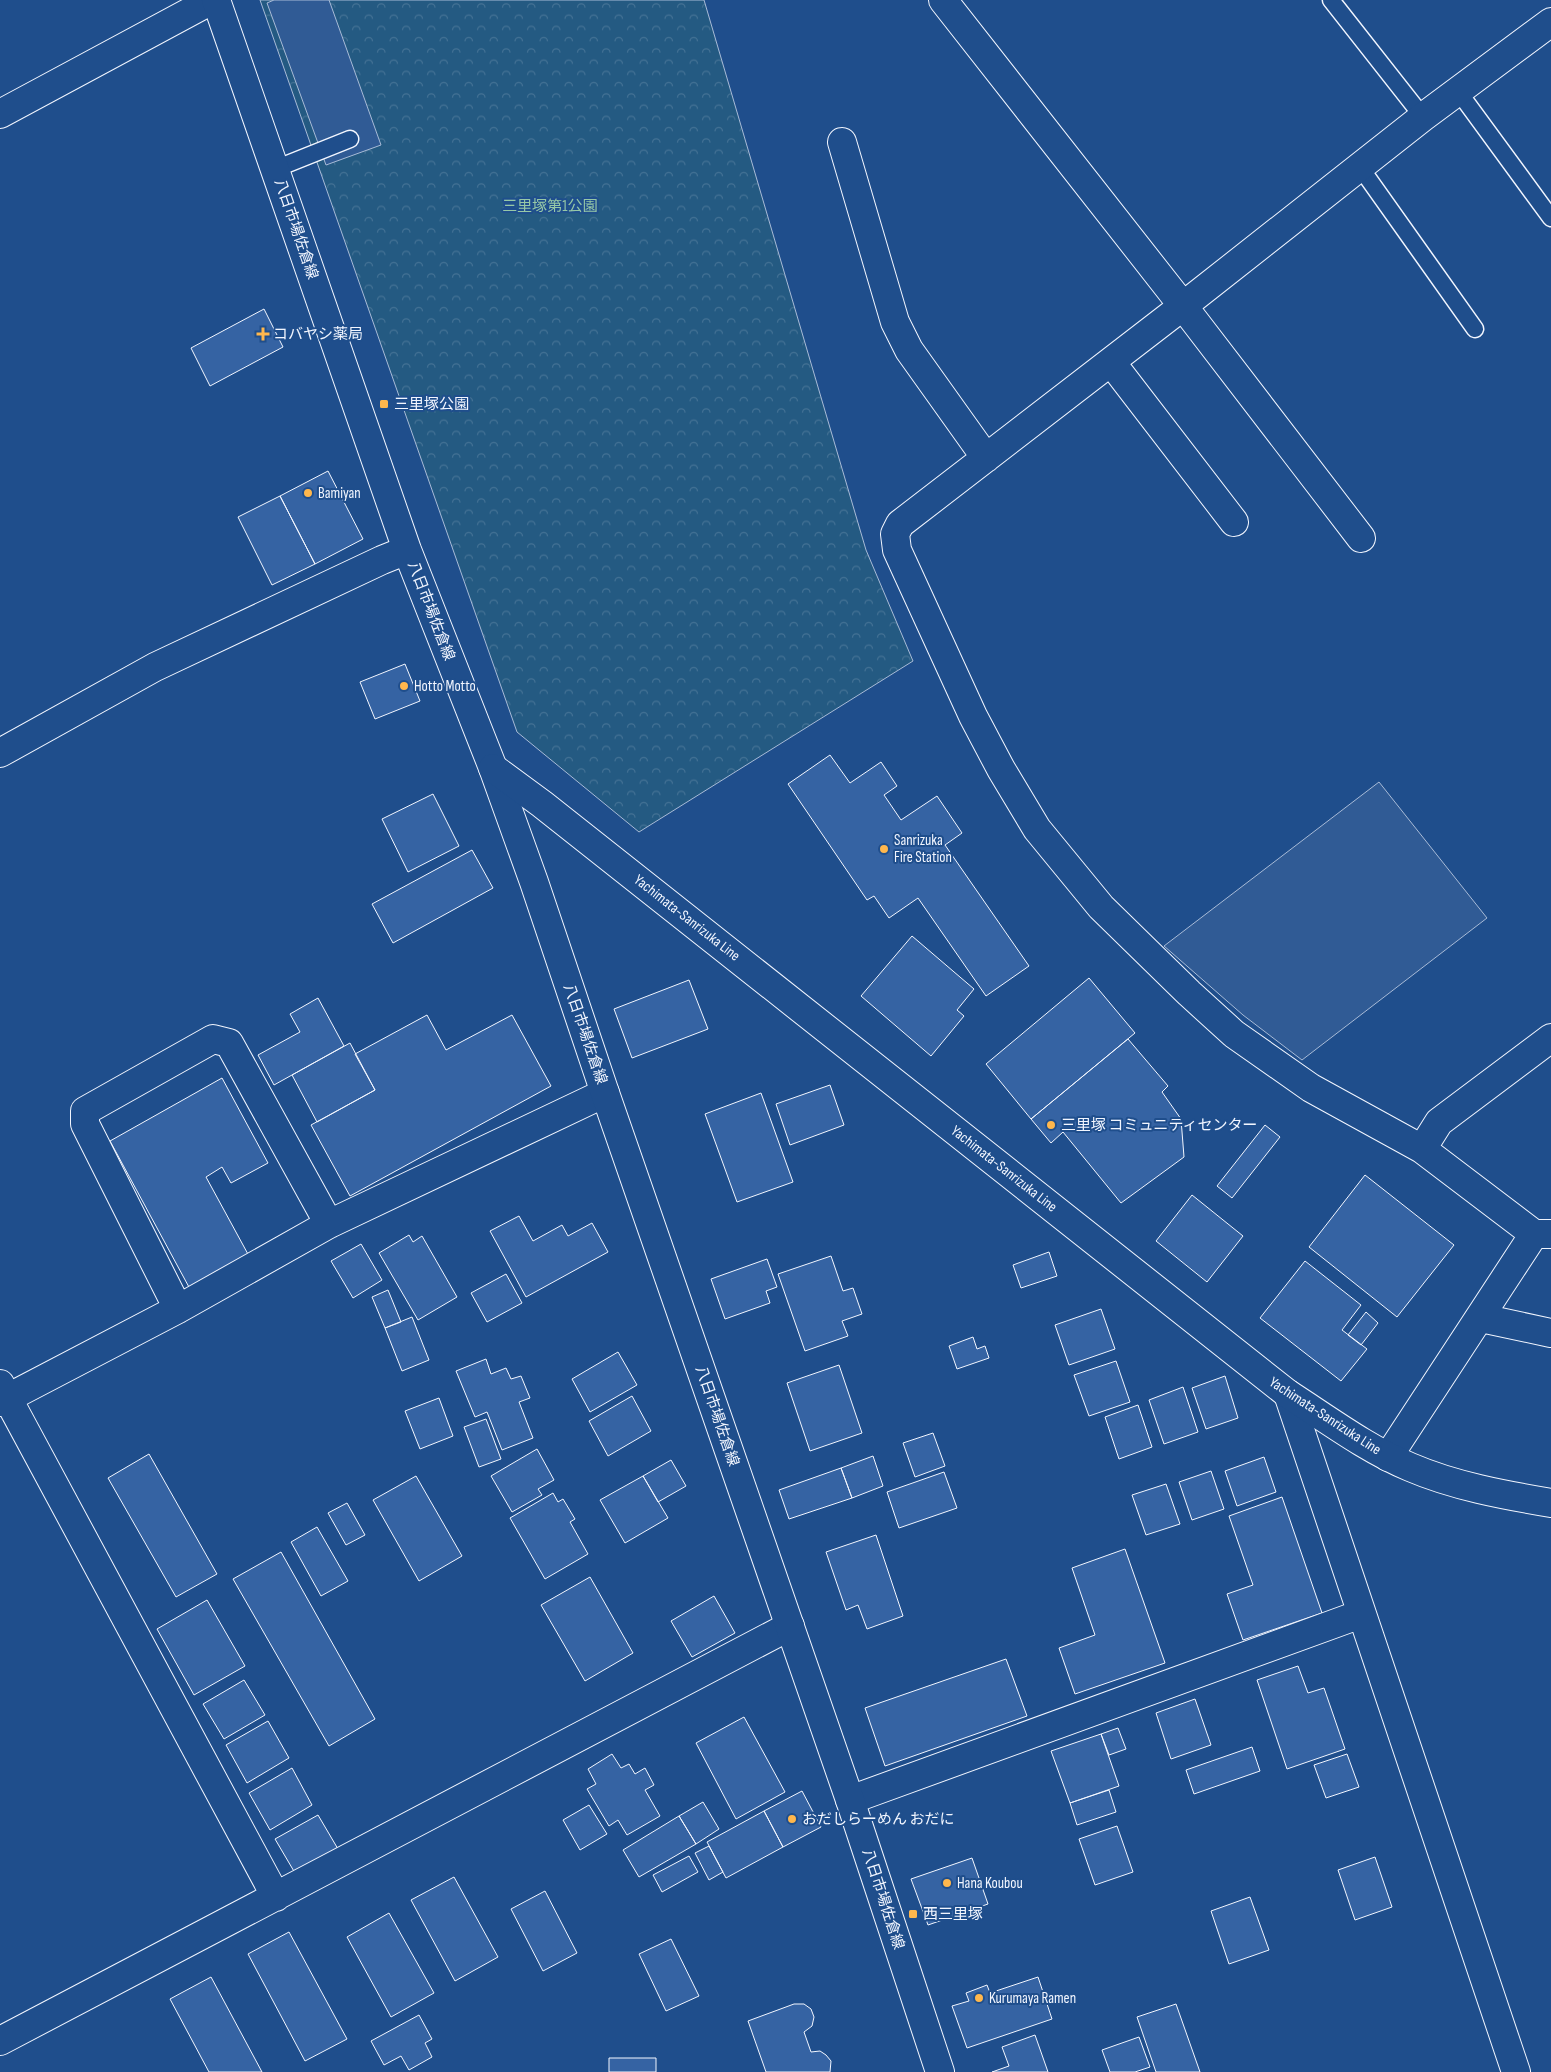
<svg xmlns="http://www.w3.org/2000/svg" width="1551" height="2072" viewBox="0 0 1551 2072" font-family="'Sofia Sans Condensed','Noto Sans JP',sans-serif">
<defs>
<pattern id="park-crowns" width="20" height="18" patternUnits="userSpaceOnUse" patternTransform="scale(1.25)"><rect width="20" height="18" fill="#245a82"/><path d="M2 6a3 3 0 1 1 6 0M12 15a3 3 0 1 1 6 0" fill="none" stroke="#447295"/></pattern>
</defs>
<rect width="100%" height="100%" fill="#1f4e8c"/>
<path fill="url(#park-crowns)" stroke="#a8bbd7" d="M260,0H704L866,550L913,661L639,832L517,732Z"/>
<path fill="#305b95" stroke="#a8bbd7" d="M274,0H329L381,145L326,165L267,3Z
M1379,782L1487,918L1302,1060L1243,1015L1164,946Z"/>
<path fill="#3563a3" stroke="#f2f6ff" d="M264,309L283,347L210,386L191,348Z
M328,471L363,539L315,564L280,496Z
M280,496L315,564L272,585L238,517Z
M405,664L420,701L375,719L360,682Z
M830,755L850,783L881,762L897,786L884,795L901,820L937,796L962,833L945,845L1029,966L986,996L918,898L889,918L874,896L867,900L788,784Z
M433,794L459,846L408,872L382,819Z
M472,850L493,888L393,943L372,904Z
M912,936L974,989L957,1010L964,1016L931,1056L861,996Z
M1089,978L1135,1033L1031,1119L986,1064Z
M689,980L708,1029L632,1058L614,1009Z
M318,998L344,1046L274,1085L258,1055L300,1032L290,1014Z
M427,1015L446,1050L512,1015L551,1086L350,1196L311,1125L375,1090L355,1054Z
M1128,1039L1168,1086L1162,1092L1181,1119L1184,1157L1121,1203L1063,1132L1051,1143L1031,1119Z
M350,1043L375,1090L317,1122L292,1075Z
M222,1078L268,1163L231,1183L222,1167L206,1177L249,1256L190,1289L110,1141Z
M830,1085L844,1125L790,1145L776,1104Z
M761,1093L793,1182L737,1202L705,1114Z
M1265,1125L1280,1137L1232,1198L1217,1186Z
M1365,1175L1454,1245L1397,1317L1309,1247Z
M1192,1195L1243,1236L1207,1282L1156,1241Z
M519,1216L533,1241L562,1225L568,1236L592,1223L608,1252L526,1297L490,1231Z
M409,1235L413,1242L422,1236L457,1297L418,1320L379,1253Z
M361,1244L382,1280L353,1298L331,1261Z
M1049,1252L1057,1276L1021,1288L1013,1265Z
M831,1256L843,1291L853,1288L862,1314L842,1321L848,1336L805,1351L778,1274Z
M767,1259L777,1287L766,1291L770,1303L725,1319L711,1279Z
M1305,1261L1361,1305L1342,1330L1367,1349L1341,1381L1260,1318Z
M506,1274L522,1303L487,1322L471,1293Z
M388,1290L401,1322L385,1328L372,1297Z
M1101,1309L1115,1349L1069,1365L1055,1325Z
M1366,1312L1378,1323L1361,1345L1348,1335Z
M412,1317L429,1360L402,1371L385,1328Z
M973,1337L977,1349L985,1346L989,1358L957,1369L949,1346Z
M618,1352L637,1385L590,1412L572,1379Z
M486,1359L491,1374L506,1368L511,1379L521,1376L530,1398L519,1402L533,1438L502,1450L487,1412L475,1417L456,1371Z
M1116,1361L1130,1402L1089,1416L1074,1375Z
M839,1365L862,1433L810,1451L787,1383Z
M1225,1376L1238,1418L1206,1429L1192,1388Z
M1183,1387L1198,1432L1164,1444L1149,1400Z
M632,1396L651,1431L608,1456L589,1421Z
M439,1398L453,1436L420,1449L405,1411Z
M1138,1405L1152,1447L1119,1459L1105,1417Z
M486,1419L501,1459L479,1467L464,1427Z
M933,1433L945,1466L915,1477L903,1443Z
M537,1449L554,1480L538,1489L542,1495L512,1512L491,1476Z
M149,1454L217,1574L176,1597L108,1478Z
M873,1456L883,1486L852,1498L841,1468Z
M1264,1457L1276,1492L1237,1506L1225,1471Z
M671,1460L686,1486L658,1502L643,1476Z
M841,1468L852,1498L789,1519L779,1490Z
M1211,1471L1224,1509L1192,1520L1179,1482Z
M944,1472L957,1508L899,1528L887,1492Z
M416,1476L462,1556L419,1581L373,1500Z
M643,1476L668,1518L625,1543L600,1500Z
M1166,1484L1180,1524L1146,1535L1132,1495Z
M553,1493L558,1502L563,1499L575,1519L570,1522L588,1554L545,1579L510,1518Z
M1282,1497L1322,1613L1243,1640L1227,1594L1253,1585L1229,1516Z
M347,1503L365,1535L346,1545L328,1513Z
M317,1527L348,1581L321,1596L291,1542Z
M876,1535L903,1616L867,1629L858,1605L846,1610L826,1552Z
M1125,1549L1165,1663L1075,1694L1059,1648L1095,1635L1072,1568Z
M281,1552L375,1719L329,1746L233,1579Z
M590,1577L633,1653L585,1681L541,1605Z
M714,1596L735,1633L692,1657L671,1621Z
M207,1600L245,1666L194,1695L157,1629Z
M1006,1659L1027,1716L885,1766L865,1708Z
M1298,1666L1308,1693L1324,1688L1345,1749L1287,1769L1257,1680Z
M244,1680L265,1715L224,1739L203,1704Z
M1195,1699L1211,1745L1171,1759L1156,1713Z
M744,1717L785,1792L736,1819L696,1743Z
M268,1721L289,1758L247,1783L226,1745Z
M1118,1728L1126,1749L1109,1755L1101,1734Z
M1101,1734L1119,1786L1070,1803L1051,1751Z
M1252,1747L1260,1771L1194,1794L1186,1770Z
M612,1754L621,1768L629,1764L635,1774L645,1768L654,1785L645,1790L660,1816L627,1835L618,1820L609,1826L587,1789L596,1784L588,1769Z
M1347,1754L1359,1787L1326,1798L1314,1765Z
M292,1768L312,1805L270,1830L249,1793Z
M1109,1790L1116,1812L1077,1825L1070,1803Z
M802,1791L821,1827L783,1847L764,1811Z
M703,1802L719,1829L696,1844L679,1816Z
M589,1805L607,1834L580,1850L563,1820Z
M764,1811L783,1847L726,1878L707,1842Z
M318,1815L338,1849L295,1873L275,1839Z
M679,1816L696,1844L639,1877L623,1850Z
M1117,1826L1133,1872L1095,1885L1079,1839Z
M709,1846L723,1872L709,1880L695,1853Z
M689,1856L698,1872L662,1892L653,1875Z
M1375,1857L1392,1907L1355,1920L1338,1870Z
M972,1858L988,1904L928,1925L911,1879Z
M454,1877L498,1957L455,1981L411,1900Z
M545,1891L577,1953L543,1971L511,1909Z
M1250,1897L1269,1950L1229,1964L1211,1911Z
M389,1913L434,1993L391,2017L347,1937Z
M289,1932L347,2039L305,2061L248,1954Z
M671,1939L699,1996L666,2011L639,1954Z
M211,1977L262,2072H209L170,1999Z
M1038,1977L1052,2019L967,2048L952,2006L969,2001L966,1993L987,1985L990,1993Z
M794,2004H804L811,2009L814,2017L812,2026L804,2032L811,2052L820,2051L826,2055L831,2061L830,2072H766L748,2021Z
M1176,2004L1200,2072H1156L1137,2017Z
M419,2015L432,2039L425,2043L432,2057L409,2070L401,2056L384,2065L371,2041Z
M1035,2035L1048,2072H992L1009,2066L1002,2047Z
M1139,2037L1150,2067L1135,2072H1110L1102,2050Z
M609,2058H656V2072H609Z"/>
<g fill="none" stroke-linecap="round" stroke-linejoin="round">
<g stroke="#f2f6ff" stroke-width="19">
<path id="lane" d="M1331,0L1423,117
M1458,91L1551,218
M1360,167L1475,329
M275,169L350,139"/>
</g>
<g stroke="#f2f6ff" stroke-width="30">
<path id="street" d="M943,0L1183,306L1361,538
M0,114L212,0
M842,142L895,322L909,350L986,458
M1111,362L1234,522
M1422,1149L1439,1122L1551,1038
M1534,1234L1422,1149L1311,1088L1234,1034L1189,993L1101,907L1037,829L1001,769L973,716L897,550L895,534L900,524L1183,306L1423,117L1551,22
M178,1309L85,1124V1111L213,1039L229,1043L329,1224
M1481,1318L1551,1333
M0,1384L276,1897
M1288,1394L1516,2072
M0,1402L178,1309L329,1224L605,1093
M1388,1457L1534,1234H1551
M850,1800L1361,1614
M0,2041L790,1626"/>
</g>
<g stroke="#f2f6ff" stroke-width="30">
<path id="secondary" d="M216,0L407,550L493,768L534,882L605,1093L850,1800L940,2072
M0,753L155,667L382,560L407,550"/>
</g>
<g stroke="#f2f6ff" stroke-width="30">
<path id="primary" d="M493,768L542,804L1288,1394C1327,1419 1367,1449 1410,1467C1454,1486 1504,1495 1551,1503"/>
</g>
<use href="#lane" stroke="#1f4e8c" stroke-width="16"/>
<use href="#street" stroke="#1f4e8c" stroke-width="28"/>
<use href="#secondary" stroke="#1f4e8c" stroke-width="28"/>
<use href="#primary" stroke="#1f4e8c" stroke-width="28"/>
</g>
<g fill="#ffb74d" stroke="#1f4e8c" stroke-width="2">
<path d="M260.5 326.5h5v5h5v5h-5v5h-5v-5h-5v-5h5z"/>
<rect x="379" y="399" width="10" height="10" rx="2.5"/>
<circle cx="308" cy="493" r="5"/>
<circle cx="404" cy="686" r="5"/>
<circle cx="884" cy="849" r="5"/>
<circle cx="1051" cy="1125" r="5"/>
<circle cx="792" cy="1819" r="5"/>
<circle cx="947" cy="1883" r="5"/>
<rect x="908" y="1909" width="10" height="10" rx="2.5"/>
<circle cx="979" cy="1998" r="5"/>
</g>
<g text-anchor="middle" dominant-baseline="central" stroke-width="4" stroke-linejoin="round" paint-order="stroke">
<g font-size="15" fill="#97c8a6" stroke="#1f4e8c">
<text x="550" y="206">三里塚第1公園</text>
</g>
<g font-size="15" fill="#f2f6ff" stroke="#1f4e8c">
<text transform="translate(296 229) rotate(71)">八日市場佐倉線</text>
<text transform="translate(431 611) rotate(69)">八日市場佐倉線</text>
<text transform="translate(687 918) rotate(38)">Yachimata-Sanrizuka Line</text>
<text transform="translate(585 1034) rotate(71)">八日市場佐倉線</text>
<text transform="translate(1004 1169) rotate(38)">Yachimata-Sanrizuka Line</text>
<text transform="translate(717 1416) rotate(71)">八日市場佐倉線</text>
<text transform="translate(1325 1416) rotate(33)">Yachimata-Sanrizuka Line</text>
<text transform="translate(883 1899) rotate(72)">八日市場佐倉線</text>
</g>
<g font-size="15" fill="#f2f6ff" stroke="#1f4e8c" text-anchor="start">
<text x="273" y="334">コバヤシ薬局</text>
<text x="394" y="404">三里塚公園</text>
<text x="318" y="493">Bamiyan</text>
<text x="414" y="686">Hotto Motto</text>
<text x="894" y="840">Sanrizuka<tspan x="894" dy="17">Fire Station</tspan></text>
<text x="1061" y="1125">三里塚 コミュニティセンター</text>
<text x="802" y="1819">おだしらーめん おだに</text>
<text x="957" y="1883">Hana Koubou</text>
<text x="923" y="1914">西三里塚</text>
<text x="989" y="1998">Kurumaya Ramen</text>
</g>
</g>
</svg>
